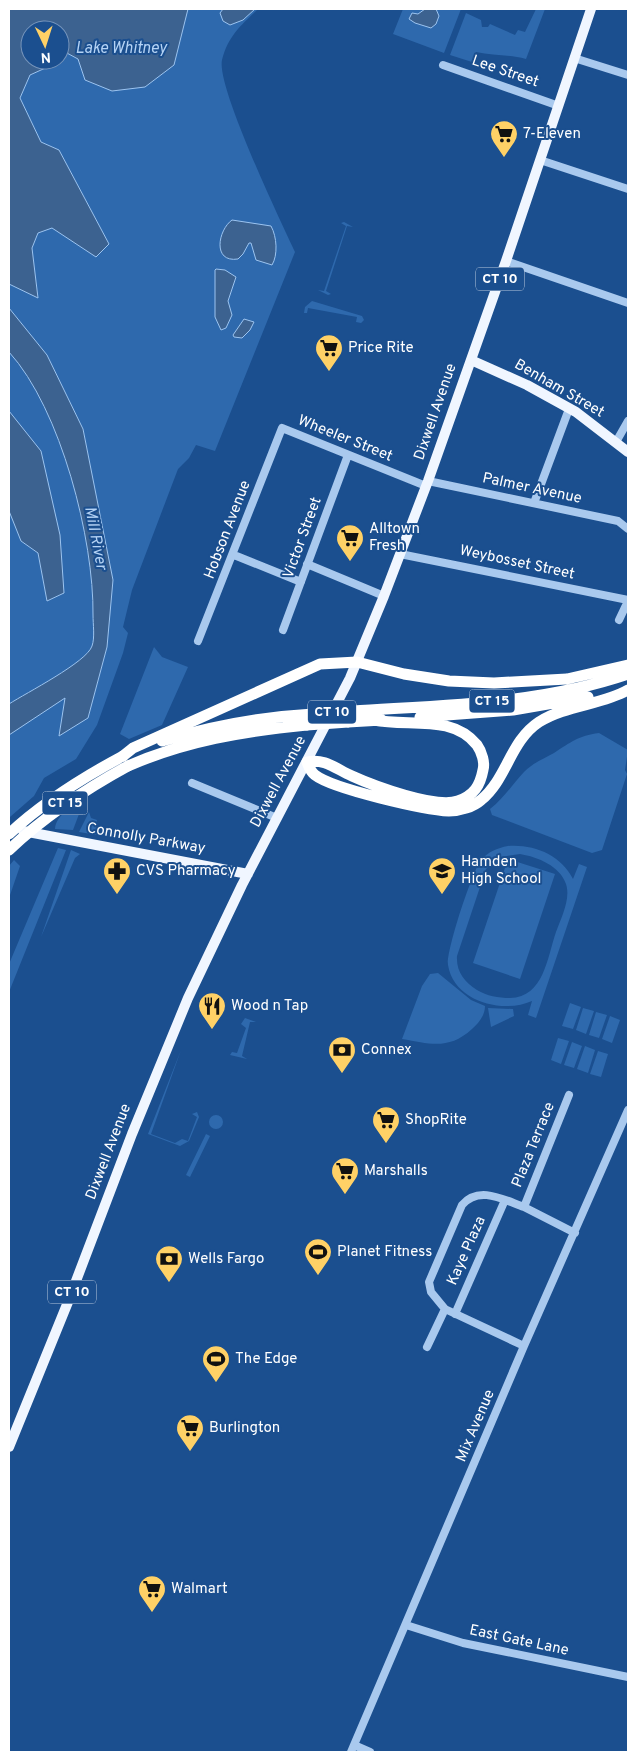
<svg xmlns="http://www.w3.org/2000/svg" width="637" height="1761" viewBox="0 0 637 1761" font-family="Overpass,sans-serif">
<rect width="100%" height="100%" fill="#1b4f8f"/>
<path fill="#2e69ad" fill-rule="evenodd" d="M188,9H258C241,25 228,36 222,60C216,86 281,222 295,252L215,451L196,445L189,458L178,469L132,590L123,627L128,633L123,653L97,725L76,759L44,778L34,796L10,817L9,735L65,697L88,718L107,647L97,501L83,429L47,355L9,308V284L38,297L32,248L38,233L52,227L67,236L109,244L59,150L41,142L20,98L30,75L52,65L55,60H60V55L65,52L78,59L174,65Z
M403,9H461L444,53L393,34Z
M536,9H545L526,59C509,54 493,56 476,52L472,62L450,55L466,13L481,20L482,27H488L490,24L515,35L518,30L525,32Z
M344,222L353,227L347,226L326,291L331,294L328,295L318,290L324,291L346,226L341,223Z
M312,301L362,316L364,320L361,323L356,322L357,317L308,308L307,313H304L305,307Z
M9,352C61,409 94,540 93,615C93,624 95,638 92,646C87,662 26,693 9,704V506L21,541L38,553L47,601L64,593L41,451L9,411Z
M154,647L162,657L188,667L162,725L129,739L120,734Z
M599,733L628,750L625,770L627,774L602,850L592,853L492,815L490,809C504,798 512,785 524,772C533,763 543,759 554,753C571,742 578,736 599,733Z
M85,798L73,830L55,829C56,814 74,806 85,798Z
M89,812L91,818L97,820L96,825L103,834V836L79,832Z
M508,846C534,844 561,855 573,879L579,864L587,867L536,1018L528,1015L532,1001C503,1014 454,1002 448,965C446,951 472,872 481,860C488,852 497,848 508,846ZM520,854C538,857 560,866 566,884C571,899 561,918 556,932C547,958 544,997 510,998C498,998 487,996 477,990C464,982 456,971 457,956L486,869L499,857Z
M58,848L66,850L9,992V964Z
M71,850L80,854L75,858L41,937Z
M508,859L555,874L520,979L473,963Z
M14,860L20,866L9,898V866Z
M438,973L471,1000L485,1006C485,1015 479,1023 472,1029C449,1050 431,1044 402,1039L422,986L430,974Z
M570,1003L581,1007L573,1029L562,1026Z
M488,1008L513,1009L514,1016L491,1027Z
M583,1008L594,1011L586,1034L576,1030Z
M596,1012L607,1015L599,1038L589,1035Z
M610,1016L620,1020L612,1043L602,1039Z
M245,1018L256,1022H250L242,1056L247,1059L230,1055L232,1052L237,1053L246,1028L241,1024Z
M558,1038L569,1041L561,1064L551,1060Z
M572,1042L582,1046L574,1068L564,1065Z
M585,1046L595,1050L588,1073L577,1069Z
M181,1050L151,1134L175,1143L182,1139L188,1141L197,1117L192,1114L197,1112L199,1117L189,1141L180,1146L148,1134Z
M598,1051L608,1054L601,1077L590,1074Z
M209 1122a7 7 0 1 1 14 0a7 7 0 1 1-14 0Z
M206,1134L210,1136L190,1177L186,1175Z"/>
<path fill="#3c6290" stroke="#9cc4f0" d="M9,9H188L174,65L145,87L112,91L85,80L78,59L65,52L60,55V30H30V60H55L52,65L30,75L20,98L41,142L59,150L109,244L96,257L52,228L38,233L32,248L38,298L9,284Z
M223,9H255L243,20L230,25L223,21L220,13Z
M425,9H436L439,16L436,24L431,28L415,23L409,19L412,13L418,14Z
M232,220L271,226C277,237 278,255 272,265L256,260L251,243H249L243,254L238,259C212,263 218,230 232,220Z
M216,269L225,270L236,277L228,301L232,315L226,328L221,330L215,317V270Z
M9,308L47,355L83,429L113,580L107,647L88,718L59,736L65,698L9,735V704C26,693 87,662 92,646C95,638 93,624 93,615C94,540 61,409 9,352Z
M244,319L254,322L250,330L242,338L234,337L233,335Z
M9,411L41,451L60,535L64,593L47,601L38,553L21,541L9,511Z"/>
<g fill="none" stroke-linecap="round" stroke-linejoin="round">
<path stroke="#a9c9ee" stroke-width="8" d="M574,58L628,75
M443,65L559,106
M540,160L628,189
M506,261L628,303
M616,442L628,421
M428,481L618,521L628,529
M534,503L569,409
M400,554L628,600
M234,555L301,582
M307,564L384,596
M619,620L628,601
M283,630L348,455
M198,641L282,428L426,486
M192,783L277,818
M569,1095L524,1207L575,1233
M445,1309L431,1292L429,1282L462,1205C479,1185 504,1200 524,1207
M455,1314L505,1200
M427,1347L445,1309L524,1346
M406,1625L463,1643L628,1677
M354,1745L370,1752
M351,1752L524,1346L628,1110"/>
<path stroke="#f0f6ff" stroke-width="10" d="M471,360L527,385L576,412L628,452
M23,831L248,874
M9,1447L68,1302L132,1134L188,998L242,885L350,678L384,596L428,481L506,261L591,9"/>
<path stroke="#fff" stroke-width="11" d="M353,711C446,705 540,704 628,674
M420,717L513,710L588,697
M374,720C409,727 452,714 477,745C482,752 485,763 483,770C480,786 474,795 458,801C436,809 374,786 352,776C336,769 325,758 307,762C309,767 310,771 315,775C333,789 425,810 449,811C460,811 473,807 481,800C507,779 510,741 539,722C566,705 601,705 628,690
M348,722L382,720
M162,741C212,726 260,717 313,714
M123,756L133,748L320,664L357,662L404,674L449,681L494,683L567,679L628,665
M128,766C185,741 244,731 307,725"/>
<path stroke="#fff" stroke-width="11" d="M313,714L353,711
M307,725L348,722
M9,834C43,802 82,778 123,756
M9,850C45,816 84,790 128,766"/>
</g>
<defs>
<g id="supermarket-pin" transform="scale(1.4375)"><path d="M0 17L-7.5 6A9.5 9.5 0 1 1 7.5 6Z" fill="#ffd166" stroke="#1b4f8f"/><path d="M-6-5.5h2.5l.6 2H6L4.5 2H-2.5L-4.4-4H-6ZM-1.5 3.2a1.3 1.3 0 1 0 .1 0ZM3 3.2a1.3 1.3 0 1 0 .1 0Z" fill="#111"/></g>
<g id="pharmacy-pin" transform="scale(1.4375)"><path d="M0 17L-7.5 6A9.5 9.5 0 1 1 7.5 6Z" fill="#ffd166" stroke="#1b4f8f"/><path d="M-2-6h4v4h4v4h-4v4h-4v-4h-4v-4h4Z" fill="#111"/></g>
<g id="school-pin" transform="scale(1.4375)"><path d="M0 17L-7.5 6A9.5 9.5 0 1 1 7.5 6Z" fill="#ffd166" stroke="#1b4f8f"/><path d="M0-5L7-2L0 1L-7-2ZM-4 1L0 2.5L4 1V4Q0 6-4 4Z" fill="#111"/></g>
<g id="restaurant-pin" transform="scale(1.4375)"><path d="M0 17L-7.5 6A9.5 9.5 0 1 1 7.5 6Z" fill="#ffd166" stroke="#1b4f8f"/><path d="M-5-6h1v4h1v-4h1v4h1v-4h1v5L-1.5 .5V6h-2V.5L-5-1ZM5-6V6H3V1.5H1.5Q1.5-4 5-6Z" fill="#111"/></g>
<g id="bank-pin" transform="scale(1.4375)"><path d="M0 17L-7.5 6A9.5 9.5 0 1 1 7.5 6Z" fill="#ffd166" stroke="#1b4f8f"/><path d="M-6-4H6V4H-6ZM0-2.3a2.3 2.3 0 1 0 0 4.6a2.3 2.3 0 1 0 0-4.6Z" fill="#111"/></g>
<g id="stadium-pin" transform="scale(1.4375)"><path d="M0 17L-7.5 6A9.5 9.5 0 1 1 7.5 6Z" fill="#ffd166" stroke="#1b4f8f"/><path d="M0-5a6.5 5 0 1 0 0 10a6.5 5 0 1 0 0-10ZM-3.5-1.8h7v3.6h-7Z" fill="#111"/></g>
</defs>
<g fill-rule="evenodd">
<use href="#supermarket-pin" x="504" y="134"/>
<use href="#supermarket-pin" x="329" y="348"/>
<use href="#supermarket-pin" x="350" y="538"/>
<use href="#pharmacy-pin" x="117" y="871"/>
<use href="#school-pin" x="442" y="871"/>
<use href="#restaurant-pin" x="212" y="1006"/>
<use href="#bank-pin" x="342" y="1050"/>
<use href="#supermarket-pin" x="386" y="1120"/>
<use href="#supermarket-pin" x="345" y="1171"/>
<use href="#stadium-pin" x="318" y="1252"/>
<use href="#bank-pin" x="169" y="1259"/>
<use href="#stadium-pin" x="216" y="1359"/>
<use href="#supermarket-pin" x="190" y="1428"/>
<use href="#supermarket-pin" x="152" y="1589"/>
</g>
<g text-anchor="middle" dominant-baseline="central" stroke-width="4" stroke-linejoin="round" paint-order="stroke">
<g fill="#1b4f8f" stroke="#bbcadd" stroke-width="1">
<rect x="476" y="267.5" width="48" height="23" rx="4"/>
<rect x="469.5" y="689.5" width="45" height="23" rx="4"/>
<rect x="308" y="700.5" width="48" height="23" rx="4"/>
<rect x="42.5" y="791.5" width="45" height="23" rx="4"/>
<rect x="48" y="1280.5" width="48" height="23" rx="4"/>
</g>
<g font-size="14" font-weight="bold" fill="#fff">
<text x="500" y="279">CT 10</text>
<text x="492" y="701">CT 15</text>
<text x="332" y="712">CT 10</text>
<text x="65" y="803">CT 15</text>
<text x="72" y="1292">CT 10</text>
</g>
<g font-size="15" fill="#fff" stroke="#1b4f8f">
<text transform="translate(505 72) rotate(19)">Lee Street</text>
<text transform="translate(559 389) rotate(30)">Benham Street</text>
<text transform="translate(436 412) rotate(-71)">Dixwell Avenue</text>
<text transform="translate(345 439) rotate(22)">Wheeler Street</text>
<text transform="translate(532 489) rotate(12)">Palmer Avenue</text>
<text transform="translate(228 530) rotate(-69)">Hobson Avenue</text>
<text transform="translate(303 538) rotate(-70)">Victor Street</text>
<text transform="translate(517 563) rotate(12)">Weybosset Street</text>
<text transform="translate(279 782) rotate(-62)">Dixwell Avenue</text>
<text transform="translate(146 839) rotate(10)">Connolly Parkway</text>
<text transform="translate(534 1145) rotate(-68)">Plaza Terrace</text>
<text transform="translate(109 1152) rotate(-69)">Dixwell Avenue</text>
<text transform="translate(467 1251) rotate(-66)">Kaye Plaza</text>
<text transform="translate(476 1426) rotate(-67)">Mix Avenue</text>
<text transform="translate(519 1641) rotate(12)">East Gate Lane</text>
</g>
<g font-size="15" fill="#fff" stroke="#1b4f8f" text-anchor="start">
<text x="523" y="134">7-Eleven</text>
<text x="348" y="348">Price Rite</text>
<text x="369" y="529">Alltown<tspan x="369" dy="17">Fresh</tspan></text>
<text x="461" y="862">Hamden<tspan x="461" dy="17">High School</tspan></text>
<text x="136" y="871">CVS Pharmacy</text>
<text x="231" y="1006">Wood n Tap</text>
<text x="361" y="1050">Connex</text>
<text x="405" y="1120">ShopRite</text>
<text x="364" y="1171">Marshalls</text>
<text x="337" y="1252">Planet Fitness</text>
<text x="188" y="1259">Wells Fargo</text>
<text x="235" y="1359">The Edge</text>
<text x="209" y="1428">Burlington</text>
<text x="171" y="1589">Walmart</text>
</g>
<g font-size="16" font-style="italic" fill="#b5d3f5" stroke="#1b4f8f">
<text x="121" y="49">Lake Whitney</text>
<text transform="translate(95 538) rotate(79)">Mill River</text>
</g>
</g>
<rect width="637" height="1761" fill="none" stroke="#ffffff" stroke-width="20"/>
<g transform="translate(45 45) rotate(176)"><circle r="24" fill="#1b4f8f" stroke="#7695bc"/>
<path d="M0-4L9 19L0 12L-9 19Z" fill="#ffd166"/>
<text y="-8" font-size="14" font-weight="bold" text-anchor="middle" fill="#ffffff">N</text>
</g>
</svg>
